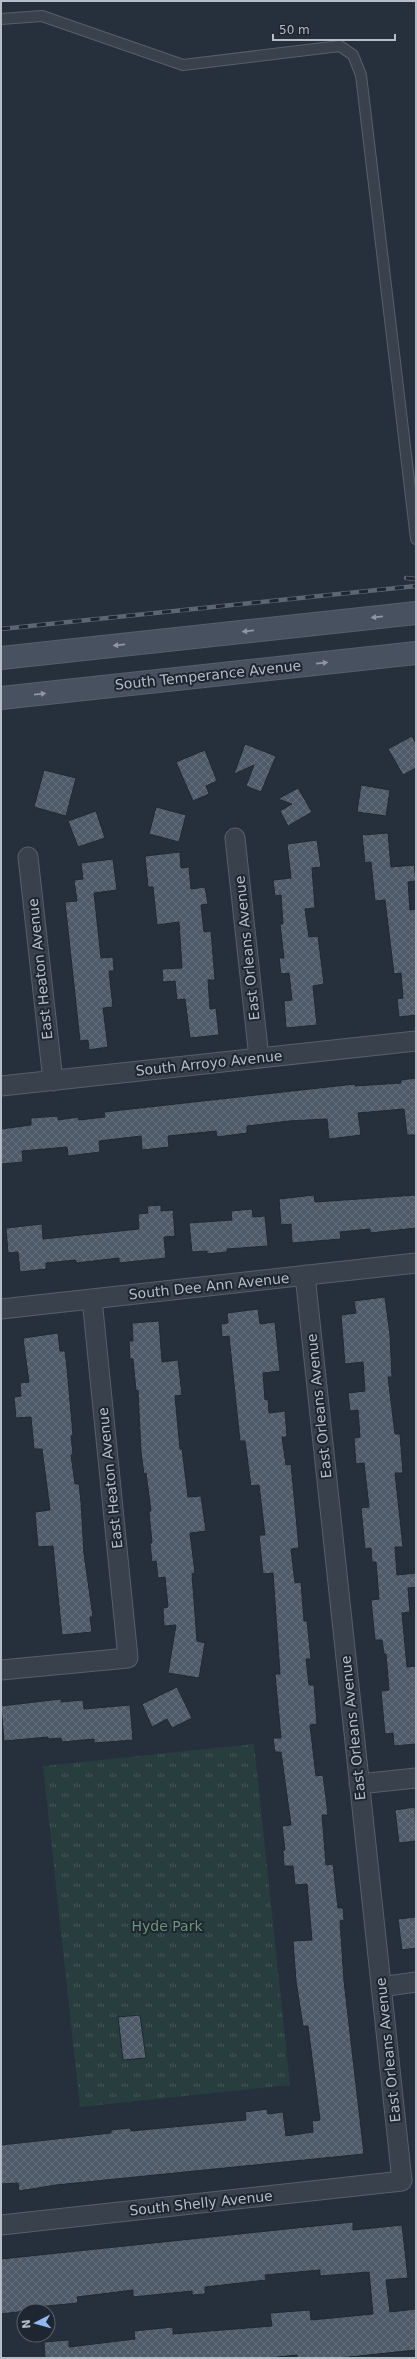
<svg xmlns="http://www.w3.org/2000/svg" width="417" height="2359" viewBox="0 0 417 2359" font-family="'DejaVu Sans',sans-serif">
<defs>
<pattern id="grass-tufts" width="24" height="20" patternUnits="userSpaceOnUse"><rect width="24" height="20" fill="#283d3e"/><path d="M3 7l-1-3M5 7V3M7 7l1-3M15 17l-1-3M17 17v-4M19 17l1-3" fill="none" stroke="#455758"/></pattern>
<pattern id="building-cross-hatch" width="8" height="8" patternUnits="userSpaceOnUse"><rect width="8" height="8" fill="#4e5a67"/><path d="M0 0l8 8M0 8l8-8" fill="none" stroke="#65707b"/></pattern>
</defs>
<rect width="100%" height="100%" fill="#25303c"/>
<path fill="url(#grass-tufts)" d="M254,1744L290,2085L80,2107L43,1766Z"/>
<path fill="url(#building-cross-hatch)" stroke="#202933" d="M412,736L416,744V768L403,775L388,749Z
M245,744L276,756L261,792L246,786L254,765L234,774Z
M205,750L217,781L206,786L209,794L193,801L176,762Z
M44,770L76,778L66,816L34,807Z
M361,785L390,790L386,816L357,812Z
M298,788L312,812L288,826L280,811L292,804L278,799Z
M156,807L186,815L179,842L149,834Z
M96,811L105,838L78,847L68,821Z
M388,833L391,867L414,865L416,881L408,882L410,910L416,909V1015L399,1017L397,999L403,998L401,973L394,974L385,900L375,901L371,862L365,863L362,835Z
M317,840L321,867L312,868L315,908L305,909L309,937L318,936L324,984L313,986L317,1025L286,1028L284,1001L292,1000L289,973L281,974L279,958H284L280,924H283L281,895L275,896L273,880L291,878L287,844Z
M180,852L181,868L189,867L191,889L205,887L208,904L201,905L204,932L211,931L215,980H208L210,1009L216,1008L219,1035L190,1038L185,999L177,1000L175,981L163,982L162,969L182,968L179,922L157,925L153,887H148L145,856Z
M113,859L117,890L94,893L101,958L113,957L114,971H109L113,1007L103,1008L108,1047L89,1050L88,1040L80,1041L65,902L77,901L74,880L83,879L81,863Z
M416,1078V1135H407L404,1109L358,1113L361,1135L329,1139L327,1119L289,1121L247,1126V1133L217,1137L216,1131L168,1136L169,1147L142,1150L141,1136L99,1141L100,1152L68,1156L67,1147L22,1151L23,1162L1,1164V1129L31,1125V1118L58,1116V1120L78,1117L79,1120L105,1117L104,1112L355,1084V1086L401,1083V1080Z
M314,1195L315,1202L416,1195V1228L370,1233V1229L340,1232L341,1239L292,1243L291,1224L281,1225L279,1199Z
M161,1205V1211L173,1210L175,1236L164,1237L166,1258L119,1263V1258L76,1263V1260L46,1263V1269L20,1272L18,1252L8,1253L6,1228L42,1224L43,1239L139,1229L138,1214L148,1213L147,1206Z
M252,1209L253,1217L265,1216L268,1246L227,1249V1252L207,1254V1251L192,1252L189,1223L232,1220L231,1211Z
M385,1297L390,1335L392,1377H388L395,1434H400L403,1473H395L403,1547H395L397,1575L416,1573V1587L408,1588L410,1612L402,1613L407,1667L416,1666V1744L394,1746L393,1733L385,1734L381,1691L389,1690L386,1654H384L382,1640H375L371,1600L379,1599L376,1562H372L371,1548L365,1549L361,1508L369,1507L364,1463L356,1464L354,1438L360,1437L358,1410L350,1411L348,1393L365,1391L363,1362L345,1364L341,1315L356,1313L354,1301Z
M258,1309L260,1324L275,1322L280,1371L263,1373L265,1400L268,1399L269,1413L285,1411L287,1437H282L286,1465L291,1464L299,1548L291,1549L295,1583L301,1582L304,1621H307L311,1659H306L309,1685H314L317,1724L310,1725L316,1776L323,1775L326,1798L328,1815H322L326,1865L333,1864L338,1908H343L344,1920L340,1921L344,1981L364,2154L56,2185L19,2191L18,2183L1,2184V2145L111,2133V2130L130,2128L131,2131L246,2120L245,2112L267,2109L268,2114L283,2112L286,2136L313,2132L312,2121L320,2120L308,2026H303L296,1981L293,1941L312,1940L307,1884L295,1885L293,1866H284L283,1851L285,1850L282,1826L291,1825L281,1752H275L273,1738H281L275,1674H280L273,1573L263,1574L259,1535H265L259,1485L251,1486L245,1441H240L229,1336L222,1337L221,1324L228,1323L227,1313Z
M159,1321L162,1362L178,1360L182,1395L175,1396L180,1449H182L188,1497L201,1496L206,1531L190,1533L195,1573L192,1574L197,1641L205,1643L199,1678L168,1673L176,1625L164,1626L163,1608L168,1607L165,1577L158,1578L156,1561L152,1562L150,1543H152L149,1512L151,1511L146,1473L144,1474L141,1452L138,1390L136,1391L133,1359H130L129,1341H133L132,1323Z
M58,1333L60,1351H65L67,1368L73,1435L71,1436L73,1454L71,1455L75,1484H79L81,1502L84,1554L93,1617H90L92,1632L62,1635L53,1546L38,1547L35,1512L50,1510L42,1449H34L31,1417L16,1418L14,1397L21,1396L20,1383L29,1382L23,1338Z
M177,1687L192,1718L172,1728L167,1719L152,1727L142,1704Z
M61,1699V1702L83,1700L84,1709L130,1705L133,1740L94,1743V1739L62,1742L61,1738L48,1739V1737L4,1741L1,1706Z
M415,1807L416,1841L399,1843L395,1810Z
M416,1917V1948L402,1950L398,1919Z
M140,2015L146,2058L123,2060L118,2017Z
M353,2222V2230L402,2225L408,2278L386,2280L390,2312L416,2309V2350L339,2358H297V2355L268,2358H45L44,2342L69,2340V2347L135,2339L134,2331L173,2327V2334L272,2326L270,2313L310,2310L311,2320L373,2314L369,2272L320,2276V2270L265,2275L266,2280L205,2287V2294L192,2295V2291L133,2297V2290L77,2297L78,2303L25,2308V2311L1,2314V2259Z"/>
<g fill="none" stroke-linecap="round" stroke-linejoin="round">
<g stroke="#57606a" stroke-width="12">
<path id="lane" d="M1,19L42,16L183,65L340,46L353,55L361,75L416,539"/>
</g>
<g stroke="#57606a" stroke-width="21">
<path id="street" d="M235,838L259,1058
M28,857L53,1081
M1,1086L416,1041
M1,1309L416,1263
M1,1670L128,1658L92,1299
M359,1784L416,1778
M381,1987L416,1982
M1,2225L402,2181L305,1275"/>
</g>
<g stroke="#57606a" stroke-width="24">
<path id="secondary" d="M1,658L416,613
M1,698L416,653"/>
</g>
<use href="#lane" stroke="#39424c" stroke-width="10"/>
<use href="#street" stroke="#39424c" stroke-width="19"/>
<use href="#secondary" stroke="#48515f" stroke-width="22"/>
<g stroke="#5c6673" stroke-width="4.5">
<path id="rail" d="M406,578L416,579
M1,629L416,586"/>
</g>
<use href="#rail" stroke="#1e2731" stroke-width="3" stroke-dasharray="9" stroke-linecap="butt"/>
</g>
<defs><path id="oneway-solid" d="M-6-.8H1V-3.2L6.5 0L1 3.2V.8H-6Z"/></defs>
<g fill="#8f97a3">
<use href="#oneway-solid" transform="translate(377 617) rotate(174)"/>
<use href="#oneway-solid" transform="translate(248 631) rotate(174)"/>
<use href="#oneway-solid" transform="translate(119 645) rotate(174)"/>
<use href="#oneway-solid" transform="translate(322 663) rotate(-6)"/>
<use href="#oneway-solid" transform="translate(40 694) rotate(-6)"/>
</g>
<g text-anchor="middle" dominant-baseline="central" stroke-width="4" stroke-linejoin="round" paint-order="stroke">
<g font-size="14" fill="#b5bdc7" stroke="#1e2731">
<text transform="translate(208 675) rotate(-6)">South Temperance Avenue</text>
<text transform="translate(247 948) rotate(-96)">East Orleans Avenue</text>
<text transform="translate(40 969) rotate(-96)">East Heaton Avenue</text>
<text transform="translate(209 1063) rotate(-6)">South Arroyo Avenue</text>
<text transform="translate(209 1286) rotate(-6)">South Dee Ann Avenue</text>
<text transform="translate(319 1406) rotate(-96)">East Orleans Avenue</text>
<text transform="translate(110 1478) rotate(-96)">East Heaton Avenue</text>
<text transform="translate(353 1728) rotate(-96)">East Orleans Avenue</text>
<text transform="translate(388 2050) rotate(-96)">East Orleans Avenue</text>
<text transform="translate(201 2203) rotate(-6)">South Shelly Avenue</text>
</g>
<g font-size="14" fill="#6e9676" stroke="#1e2731">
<text x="167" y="1926">Hyde Park</text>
</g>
</g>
<rect width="417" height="2359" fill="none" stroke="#b5bdc7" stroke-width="4"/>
<g transform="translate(36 2323) rotate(264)"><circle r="19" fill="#1e2731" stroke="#5a636d"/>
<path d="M0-3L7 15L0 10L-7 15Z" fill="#91b9f0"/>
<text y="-6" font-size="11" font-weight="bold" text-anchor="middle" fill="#b5bdc7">N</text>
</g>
<path d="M273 34v6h122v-6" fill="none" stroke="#b5bdc7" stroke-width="2"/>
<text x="279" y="34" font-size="12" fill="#b5bdc7" stroke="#1e2731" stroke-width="3" paint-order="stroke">50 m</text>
</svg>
